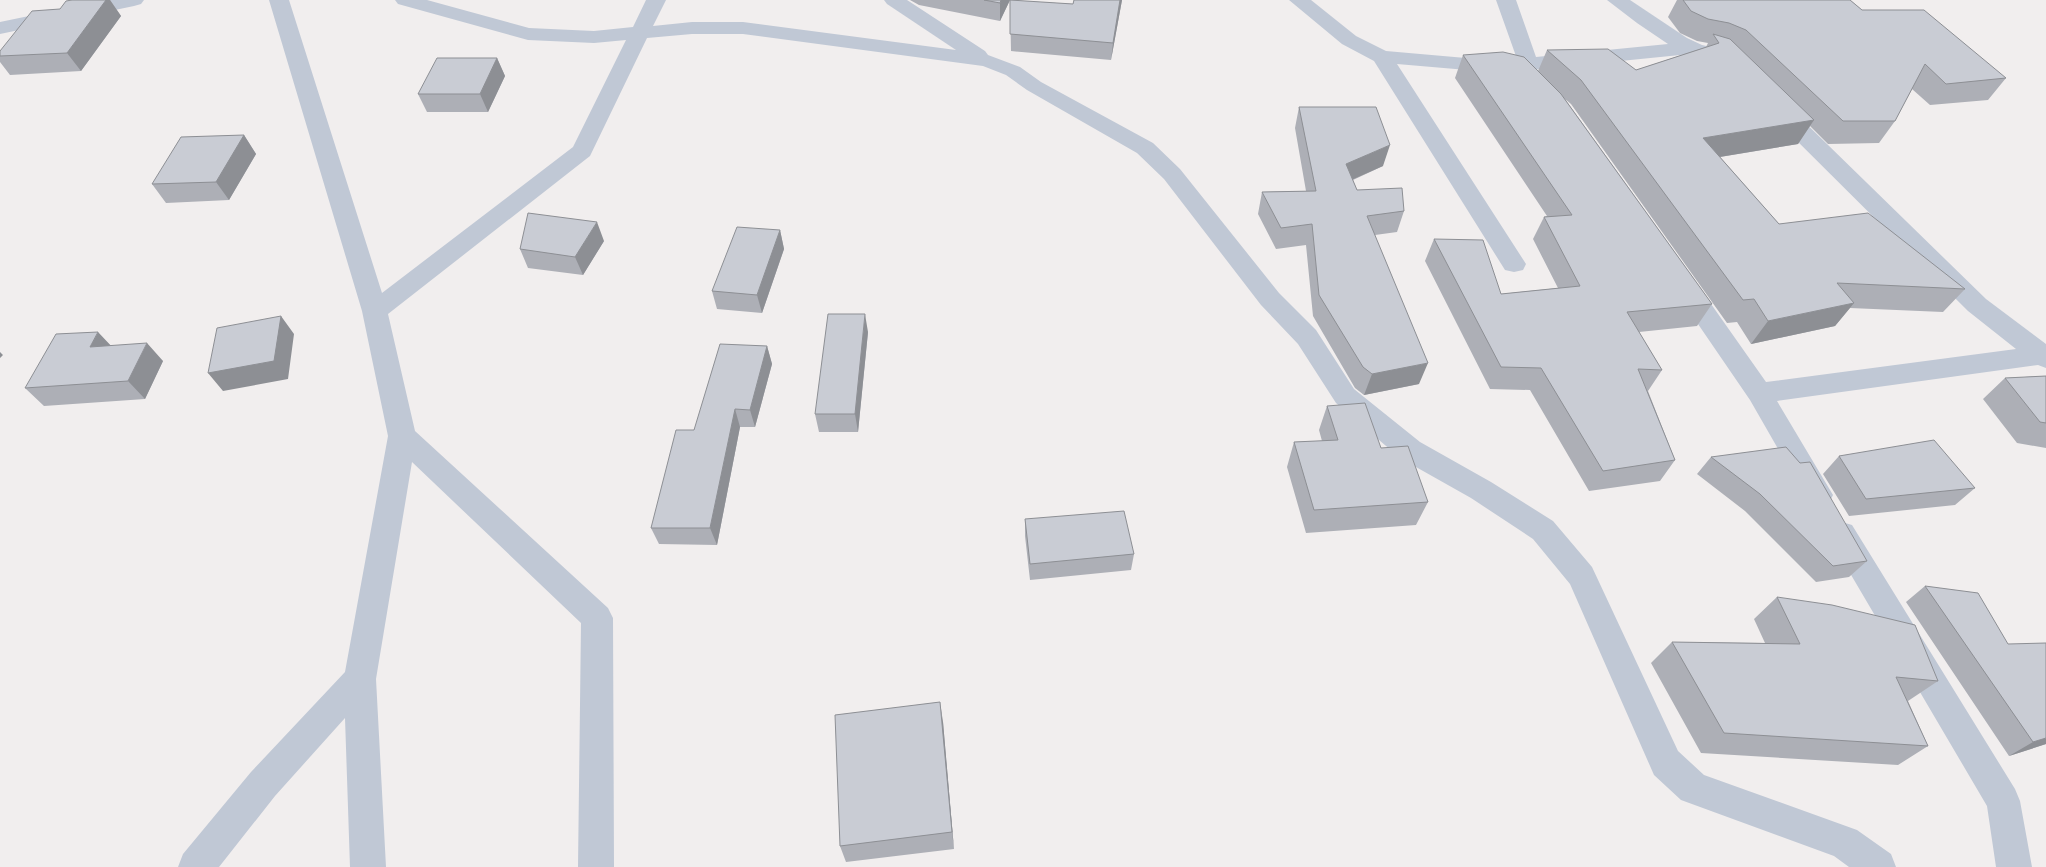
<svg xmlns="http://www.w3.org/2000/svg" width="2046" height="867" viewBox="0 0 2046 867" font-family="'Noto Sans',sans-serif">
<rect width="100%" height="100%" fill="#f1eeee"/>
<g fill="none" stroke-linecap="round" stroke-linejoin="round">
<path fill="#c0c8d5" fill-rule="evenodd" d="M106,0H144L141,4L134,6L0,34V22Z
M269,0H289L382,293L573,147L626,40L594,43L528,40L398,4L395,0H427L529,28L594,31L633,27L646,0H666L653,26L692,22H743L956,50L887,4L884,0H907L985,51L988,55L1020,67L1041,82L1153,143L1180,169L1279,293L1316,330L1354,389L1420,442L1491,482L1553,521L1592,567L1678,751L1704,775L1857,830L1891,854L1896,867H1849L1834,856L1681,800L1654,775L1570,584L1533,539L1471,498L1400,458L1336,403L1298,344L1261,305L1164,179L1137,153L1027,90L1006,75L983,66L743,34H692L647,38L590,156L388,314L415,431L608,608L613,618L614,867H578L581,623L412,462L376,679L386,867H350L345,718L275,796L219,867H178L183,854L251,772L345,672L388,436L362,311Z
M1289,0H1311L1356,36L1386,51L1500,61L1517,59L1496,0H1516L1536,57L1668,44L1637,23L1607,0H1630L1687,38L1702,45L1728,51L1742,63L1739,67L1732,69L1725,67L1714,60L1690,54L1502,73L1397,64L1526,264L1523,270L1514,272L1505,270L1374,61L1342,44Z
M1778,102L1786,104L1986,299L2046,344V368L2038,365L1777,401L1833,495L1829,503L1819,507L1809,503L1750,400L1674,289L1671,283L1674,277L1683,274L1692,277L1766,382L2016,349L1968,311L1770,114L1767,109L1770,104Z
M1842,522L1852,525L2015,789L2020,801L2032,867H1996L1987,806L1827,534L1832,525Z"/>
</g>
<path fill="#adafb6" d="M72,0H110L121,16L81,71L10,75L0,62V51L60,9Z
M910,0H1010L1000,21L919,5Z
M1010,0L1073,4L1074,0H1122L1111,60L1011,51Z
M1677,0H1850L1862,10L2006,78L1988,100L1930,105L1912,89L1895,121L1879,143L1828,144L1810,126L1798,144L1720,157L1779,224L1965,289L1943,312L1850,308L1835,326L1751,344L1737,322L1727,323L1571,104L1565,99L1712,304L1697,326L1639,332L1662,370L1648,391L1675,460L1660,481L1589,491L1530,390L1490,389L1425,261L1434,239L1501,294L1558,288L1533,239L1544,217L1547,216L1455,78L1463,55L1538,71L1547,50L1636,70L1706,47L1708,43L1697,41L1680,33L1668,17Z
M497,58L505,76L488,112H427L418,94Z
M1299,107L1383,166L1353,180L1357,190L1404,211L1397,232L1375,235L1419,384L1364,395L1355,388L1313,316L1306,245L1276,249L1258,214L1262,192L1306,191L1295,128Z
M244,135L256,154L229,200L166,203L152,184Z
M780,230L784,249L762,313L717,309L712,291Z
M604,241L583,275L528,268L520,249Z
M868,332L858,432H819L815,414Z
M111,345L163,361L145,399L44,406L25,388Z
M767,346L772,364L755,427H740L717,545L659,544L651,528L694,430Z
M2046,376V448L2017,443L1983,399L2005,378Z
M1327,406L1381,448L1428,502L1416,525L1306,533L1287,467L1294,442L1322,441L1319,430Z
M1839,456L1975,488L1955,505L1849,516L1823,474Z
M1711,457L1867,561L1849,577L1816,582L1745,511L1697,474Z
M1025,519L1134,554L1131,570L1030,580L1025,536Z
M1925,586L2008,644L2046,744L2009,756L1906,602Z
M1777,597L1938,681L1908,701L1928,746L1898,765L1701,753L1651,663L1672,642L1765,643L1754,619Z
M943,722L954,849L846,862L840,846Z"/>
<path fill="#8d8f94" d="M106,0H110L121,16L81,71L67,53Z
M1001,0H1010L1000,21V3Z
M1120,0H1122L1111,60L1113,43Z
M497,58L505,76L488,112L480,94Z
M1814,120L1798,144L1689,162L1703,138Z
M244,135L256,154L229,200L216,182Z
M1390,145L1383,166L1340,185L1346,164Z
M597,222L604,241L583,275L575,257Z
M780,230L784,249L762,313L757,295Z
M1854,303L1835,326L1751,344L1768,321Z
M865,314L868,332L858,432L855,414Z
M281,316L294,334L288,379L223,391L208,373Z
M98,332L115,350L90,347Z
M147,343L163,361L145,399L128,381Z
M767,346L772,364L755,427L750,410Z
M0,352L3,355L0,358Z
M1428,363L1419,384L1364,395L1372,374Z
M735,409L740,427L717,545L710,528Z
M940,702L943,722L954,849L952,832Z
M2046,738V744L2009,756L2033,742Z"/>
<path fill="#c9ccd4" stroke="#8d8f94" d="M72,0H106L67,53L0,56V51L32,11L60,9L66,1Z
M984,0H1001L1000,3Z
M1010,0L1073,4L1074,0H1120L1113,43L1010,34Z
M1683,0H1850L1862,10H1924L2006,78L1946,84L1925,64L1895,121H1843L1746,30L1729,23L1708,19L1691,11Z
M1713,34L1730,39L1814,120L1703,138L1779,224L1868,213L1965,289L1837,283L1854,303L1768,321L1754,299L1743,300L1581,80L1547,50L1608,49L1636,70L1719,43Z
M1503,52L1524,57L1561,94L1712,304L1627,312L1662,370L1638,369L1675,460L1603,471L1541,368L1501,367L1434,239L1483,240L1501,294L1580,286L1544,217L1572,215L1463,55Z
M437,58H497L480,94H418Z
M1299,107H1376L1390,145L1346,164L1357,190L1402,188L1404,211L1367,216L1428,363L1372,374L1363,367L1319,295L1312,224L1281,228L1262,192L1316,191Z
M244,135L216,182L152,184L181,137Z
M528,213L597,222L575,257L520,249Z
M737,227L780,230L757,295L712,291Z
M828,314H865L855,414H815Z
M281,316L274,361L208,373L217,328Z
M98,332L90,347L147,343L128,381L25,388L56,334Z
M720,344L767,346L750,410L735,409L710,528H651L676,430H694Z
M2046,376V423L2040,422L2005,378Z
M1365,403L1381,448L1408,446L1428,502L1314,510L1294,442L1338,440L1327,406Z
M1934,440L1975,488L1866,499L1839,456Z
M1786,447L1800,463L1810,462L1867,561L1833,566L1760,494L1711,457Z
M1124,511L1134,554L1030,564L1025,519Z
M1925,586L1978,593L2008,644L2046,643V738L2033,742Z
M1777,597L1832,605L1915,625L1938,681L1896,677L1928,746L1724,733L1672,642L1800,644Z
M940,702L952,832L840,846L835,715Z"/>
</svg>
